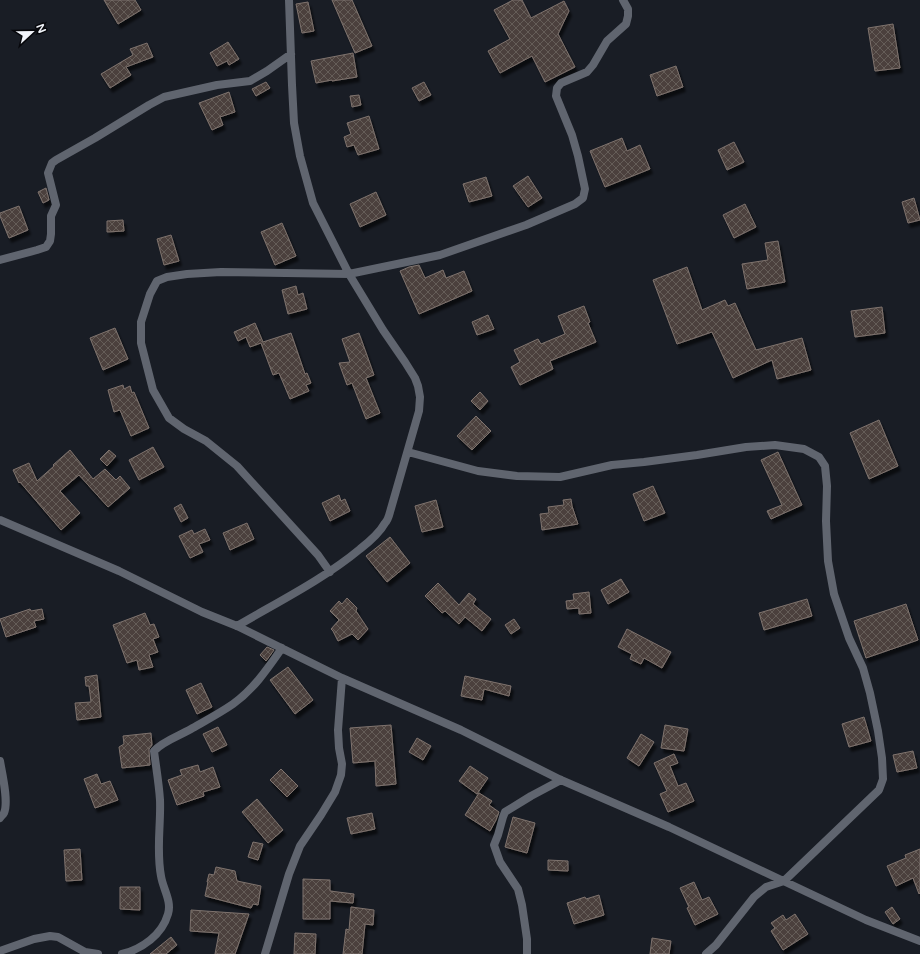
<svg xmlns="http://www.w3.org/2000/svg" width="920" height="954" viewBox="0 0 920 954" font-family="'Varela Round',sans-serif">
<defs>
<pattern id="building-cross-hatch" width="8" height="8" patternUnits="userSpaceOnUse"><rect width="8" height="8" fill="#4b413c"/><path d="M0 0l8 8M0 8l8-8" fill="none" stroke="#655d59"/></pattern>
<filter id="shadow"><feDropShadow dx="2.5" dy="4.5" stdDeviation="1" flood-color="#0009"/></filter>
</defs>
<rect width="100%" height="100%" fill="#191d25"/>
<path fill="url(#building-cross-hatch)" stroke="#7f736e" filter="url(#shadow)" d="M104,0H135L141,10L118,24Z
M332,0H352L372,46L355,53Z
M513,0H522L531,18L564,1L569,11L558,34L575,67L545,82L532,56L500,73L488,51L510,39L494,10Z
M308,2L314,31L302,33L296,4Z
M893,24L900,68L875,71L868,28Z
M228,42L239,59L229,65L227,61L217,66L210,53Z
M147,43L153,57L126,67L131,75L110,88L101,74L133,55L130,49Z
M353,53L357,77L332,81V80L316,83L311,61Z
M676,66L683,87L657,96L650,75Z
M266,82L270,88L256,96L252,89Z
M424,82L431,95L419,101L412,88Z
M229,92L235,112L220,117L223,125L212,130L199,103L210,99Z
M359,95L361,105L352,107L350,96Z
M369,116L379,149L358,155L354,145L347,147L344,137L351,134L347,123Z
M622,138L627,151L640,145L650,169L605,187L590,151Z
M734,142L744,162L727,170L718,150Z
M528,176L542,198L528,207L513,186Z
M486,177L492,196L469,202L463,184Z
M46,188L49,200L43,203L38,192Z
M376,192L386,215L360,227L350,204Z
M914,198L920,220L908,223L902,202Z
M745,204L756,227L734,238L723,215Z
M19,206L28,230L9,238L0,216V213Z
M123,220L124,231L107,232V221Z
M282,223L296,256L275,265L261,232Z
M171,235L179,261L164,265L157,239Z
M778,241L785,282L747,289L742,264L768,260L765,243Z
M419,265L425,278L443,270L446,278L464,271L472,291L419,314L400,271L409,267Z
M687,267L702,310L725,300L728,306L735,303L756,350L802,338L811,370L777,379L772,360L733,378L712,332L677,344L653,280Z
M296,286L298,295L303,293L307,309L288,314L282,290Z
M584,306L590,322L588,323L596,342L550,361L553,369L520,385L511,367L520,362L514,350L538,339L541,344L565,334L558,316Z
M882,307L885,333L855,337L851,311Z
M488,315L494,329L477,335L472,322Z
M255,323L263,342L291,333L305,374L307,373L311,383L306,385L309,391L290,399L279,373L273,375L261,343L250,347L246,337L238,341L234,332Z
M115,328L128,359L103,370L90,338Z
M359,333L374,375L366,378L380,413L366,419L352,383L347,385L339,363L350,362L342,339Z
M123,385L124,389L130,386L132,393L134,392L149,428L131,436L120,410L114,412L108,390Z
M480,392L488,401L480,410L471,401Z
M476,416L491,431L472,450L457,436Z
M879,420L898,466L869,479L850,433Z
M153,447L164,467L139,480L129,460Z
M70,450L93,479L105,469L116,480L120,476L130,488L108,507L79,475L60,491L80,513L61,530L20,482L19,483L13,470L29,463L37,481L54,466L53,465Z
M109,450L116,456L107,466L100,459Z
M778,452L802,505L771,519L767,511L782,505L761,460Z
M653,486L665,513L644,521L633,494Z
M339,495L341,501L345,499L350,511L330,521L322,503Z
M571,499L572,506L578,524L542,530L540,514L549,513L548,507L564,505L563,500Z
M436,500L443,527L422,532L415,506Z
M181,504L188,518L181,522L174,508Z
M247,523L254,539L230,550L223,533Z
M205,529L210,540L199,544L203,552L190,558L179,536L192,530L194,534Z
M390,537L410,563L387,582L366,556Z
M621,579L629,592L608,604L601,590Z
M438,583L459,605L469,593L476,599L473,604L491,619L482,631L465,617L459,624L445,611L442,613L425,596Z
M589,592L591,613L579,614V608L567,609L566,601L574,600L573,594Z
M347,598L357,608L356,611L368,629L358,640L352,634L338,641L333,631L331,629L339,620L330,611L339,601L342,604Z
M807,599L812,616L764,630L759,613Z
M906,604L918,640L866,658L854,621Z
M30,609L31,611L42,609L44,619L34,621L36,627L6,637L0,619Z
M145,613L150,625L154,624L159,637L153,639L158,652L149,655L153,667L139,670L137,660L127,663L113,625Z
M514,619L520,628L511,634L505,625Z
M627,629L671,652L662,668L644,658L641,664L630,659L632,654L618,647Z
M267,647L274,650L266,661L260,655Z
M288,667L313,700L295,714L270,680Z
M97,675L101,717L77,720L75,703L91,702L89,686H86L85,677Z
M465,676L511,686L509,696L484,689L482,700L461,696Z
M201,683L212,707L197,714L186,690Z
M864,717L871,741L849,747L842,724Z
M391,725L396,784L376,786L375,761L353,763L350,728Z
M665,725L688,729L684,751L661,748Z
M218,727L227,745L212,752L203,734Z
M151,733L152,745L149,749V751L150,765L122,768L119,747L124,744L123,736Z
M641,734L654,742L639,766L627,758Z
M417,738L431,746L423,760L409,752Z
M913,751L917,768L897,772L893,755Z
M674,754L678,763L670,766L678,786L686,783L694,801L668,812L660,794L667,791L654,763Z
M198,765L200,772L213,767L220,787L203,792L204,796L177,805L168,780L182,775L180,770Z
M470,766L488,778L477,794L459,781Z
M281,769L298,786L287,797L270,780Z
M97,774L101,784L110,781L118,800L95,808L84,779Z
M479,793L492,801L489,805L499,812L496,820L490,831L465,815Z
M257,799L283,830L268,843L242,812Z
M372,813L375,829L351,834L347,818Z
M513,817L535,823L527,853L505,847Z
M253,842L263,844L258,860L248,857Z
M80,849L82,880L66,881L64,850Z
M920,849V893L919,894L913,878L896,886L887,866L906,858L905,855Z
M548,860L568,861V871L548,870Z
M216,867L235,871L237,881L261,886L258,905L253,904L251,908L205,896L208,882H207L209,874L214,875Z
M303,879L330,880V891L354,894L353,903L330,901V919H303Z
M694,882L702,900L709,897L718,914L695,925L687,908L689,907L680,888Z
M120,887H140V910L120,909Z
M599,895L604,915L574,924L567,903L585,897L586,899Z
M351,907L374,910L373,925L365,924L362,954H343L346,929L349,930Z
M892,907L900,919L893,924L885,912Z
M191,910L249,914L235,954H215L219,933L190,931Z
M795,914L808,934L783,950L771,931L775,928L771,923L783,915L786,920Z
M295,933L316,934L315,954H294Z
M171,937L177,945L166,954H150Z
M652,938L671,941L669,954H650Z"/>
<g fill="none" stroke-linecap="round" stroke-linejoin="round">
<path stroke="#60656f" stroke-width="8" d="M0,260L37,250L46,247L50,241L51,234V216L56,205L48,173L52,163L56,160L95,138L149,105L164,97L217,85L250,81L267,71L291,54
M408,452L478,471L517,476L560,477L612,465L644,462L697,455L746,447L775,445L804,449L819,457L825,466L827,486L826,521L828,561L834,594L849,638L863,668L870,693L878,731L882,758L883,779L879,790L784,881L766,887L754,897L716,945L706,954
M0,520L119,571L202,612L237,626L342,678L461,730L561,780L669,827L866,920L920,941
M330,572L318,555L237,466L206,441L184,429L169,418L153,390L141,343V322L150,294L157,281L167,277L187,274L221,272L349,274L440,255L526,225L575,204L583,198L585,189L578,156L572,135L556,96L557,88L561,83L587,72L593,65L607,41L626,24L628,16V9L623,0
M237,626C278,602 324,579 360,549C369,542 379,534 385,523C388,520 389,516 390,512L419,411L420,397L418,386L415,378L405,362L383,330L349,274L313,203L300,156L294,123L292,85L289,0
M0,761C2,773 9,802 4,813C3,815 1,816 0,818
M0,951L34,939L50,936L58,937L85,952L98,954
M122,954C142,949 162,935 168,914C172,901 163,889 161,876C156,850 161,825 160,800C159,784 156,767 154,751C163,741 179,736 191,729C205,721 220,713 233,704C254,689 268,668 282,648
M265,954L289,874L300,846L321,815L335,792L341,775L342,764L339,748L338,730L342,678
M527,954V939L522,905L518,889L500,862L494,845L498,835L503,817L505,812L531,796L561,780"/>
</g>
<g transform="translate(32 32) rotate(68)" stroke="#06070b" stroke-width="3" paint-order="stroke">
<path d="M0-3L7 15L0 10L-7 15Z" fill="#f0f3f9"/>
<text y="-6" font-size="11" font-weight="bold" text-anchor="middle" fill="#f0f3f9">N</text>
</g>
</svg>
